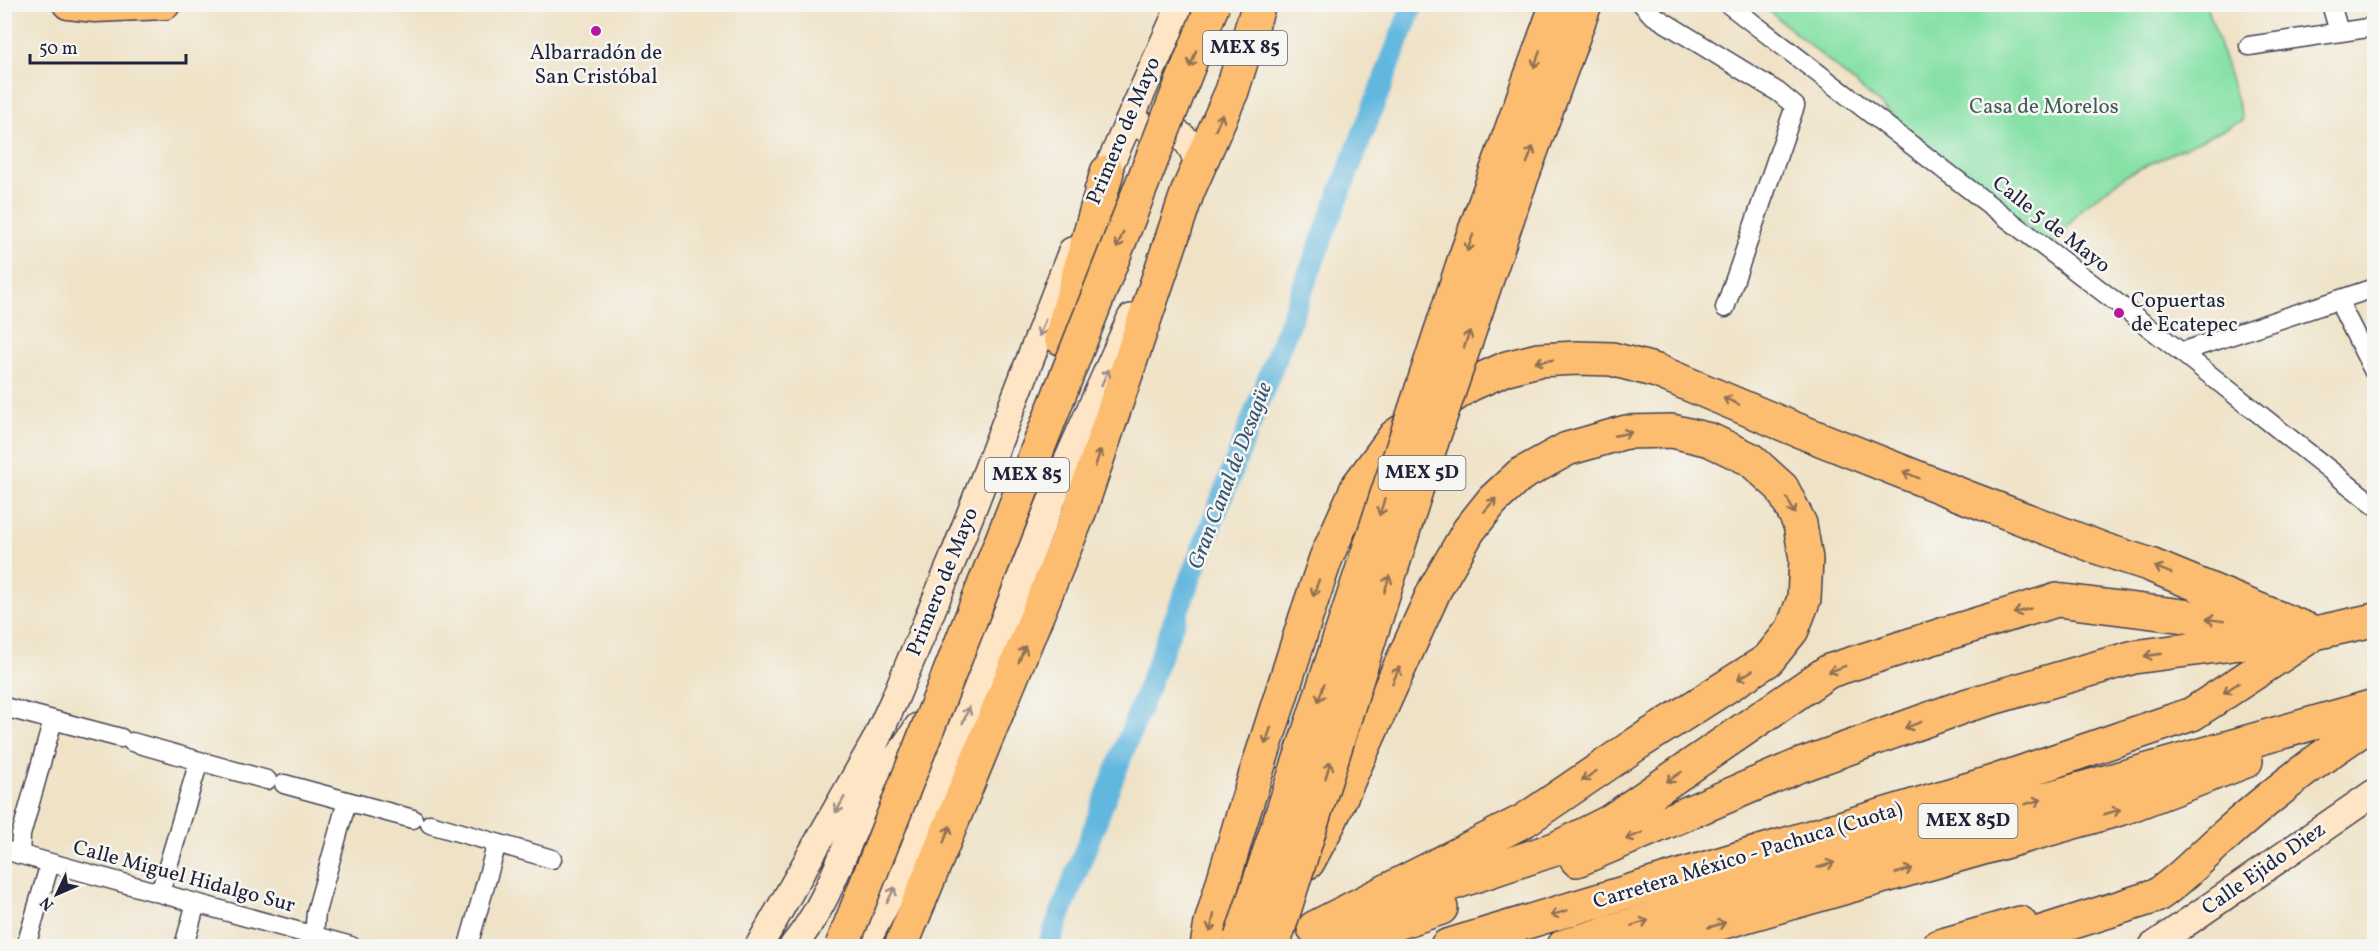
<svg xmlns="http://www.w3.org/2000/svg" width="2379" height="951" viewBox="0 0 2379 951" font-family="Vollkorn,serif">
<rect width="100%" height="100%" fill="#f6f6f2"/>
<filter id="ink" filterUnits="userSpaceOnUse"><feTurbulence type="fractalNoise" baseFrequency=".0167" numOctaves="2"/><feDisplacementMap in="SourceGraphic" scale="12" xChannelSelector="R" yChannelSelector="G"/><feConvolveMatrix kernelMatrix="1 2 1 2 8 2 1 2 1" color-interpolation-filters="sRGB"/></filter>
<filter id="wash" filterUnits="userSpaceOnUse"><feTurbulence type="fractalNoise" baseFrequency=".008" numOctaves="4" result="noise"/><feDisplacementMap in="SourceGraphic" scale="24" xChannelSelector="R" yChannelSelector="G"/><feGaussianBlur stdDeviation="1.35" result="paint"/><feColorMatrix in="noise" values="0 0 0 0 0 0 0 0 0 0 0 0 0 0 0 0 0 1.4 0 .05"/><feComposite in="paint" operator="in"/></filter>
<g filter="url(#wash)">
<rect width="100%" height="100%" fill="#efe2c6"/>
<path fill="#87e1a7" stroke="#548271" stroke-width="1.5" d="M1762,5H2207L2243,120L2126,175L2082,208L2051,248Z"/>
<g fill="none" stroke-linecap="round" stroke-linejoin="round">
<path stroke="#62b7de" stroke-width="22" d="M1048,946L1413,4"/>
</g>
</g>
<g filter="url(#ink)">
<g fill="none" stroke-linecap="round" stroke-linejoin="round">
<g stroke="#413f50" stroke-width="21">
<path id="street" d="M1642,4L1651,14L1778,92L1795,106L1725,308
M1728,4L2181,352L2374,505
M2331,4L2339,32
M2249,46L2374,27
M2338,300L2374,372
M2181,352L2374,288
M4,707L121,738
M132,742L267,780
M284,784L413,819
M430,824L552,859
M4,850L351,946
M20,855L21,835L53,720
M160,893L199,761
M314,936L316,912L347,801
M26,946L50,863
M184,946L196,903
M468,946L497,843"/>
</g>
<g stroke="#413f50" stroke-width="30">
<path id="secondary" d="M1145,128C1174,123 1195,141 1198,168
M1098,191L1181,4
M759,946L875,742L895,698L953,559L1072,251
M793,946C827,905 838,863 860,816C873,788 901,754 918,727
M864,946L906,865L1064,469L1131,318
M2153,946L2374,793"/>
</g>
<g stroke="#413f50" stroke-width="33">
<path id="primary" d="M68,4L95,7L165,4"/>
</g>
<g stroke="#413f50" stroke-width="36">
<path id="highway" d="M1061,338L1107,172
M1577,860L1798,766L1968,705L2134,657L2271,639
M1308,862L1330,821L1435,589L1469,530L1493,500L1520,475L1567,449L1626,432L1672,431L1710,440L1750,459L1782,488L1800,524L1806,559L1804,599L1792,630L1768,660L1638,743L1525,820L1314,928
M1403,900L1555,849L1609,822L1829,671L1945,634L2057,600L2271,627
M901,946L1079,513L1188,191L1232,91L1259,4
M1207,946L1211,923L1240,824L1305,620L1326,558L1358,486L1395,436L1469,385L1507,368L1538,360L1577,358L1612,359L1657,371L1790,427L1966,497L2105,550L2148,564L2315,633
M1329,946L1441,908
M1447,946L1993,782L2192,714L2315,633L2374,620
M1564,946L1993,814L2374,706
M1640,946L2123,808L2246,761
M1939,946L2020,923
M1998,946L2156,896C2179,881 2197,861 2218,842C2267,798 2319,757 2374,722"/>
</g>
<use href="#street" stroke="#fff" stroke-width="18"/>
<use href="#secondary" stroke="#fee5c5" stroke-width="27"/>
<use href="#primary" stroke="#fcbd6f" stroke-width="30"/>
<use href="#highway" stroke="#fcbd6f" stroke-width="33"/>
<g stroke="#413f50" stroke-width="36" stroke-linecap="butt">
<path id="highway-bridge" d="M1241,938L1465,258L1557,4
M842,946L1213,4
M1273,946L1424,465L1516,193L1585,4"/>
</g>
<use href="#highway-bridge" stroke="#fcbd6f" stroke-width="33"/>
</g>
<defs><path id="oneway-shaft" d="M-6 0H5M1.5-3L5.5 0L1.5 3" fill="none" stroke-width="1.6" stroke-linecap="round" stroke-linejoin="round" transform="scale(1.5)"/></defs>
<g stroke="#8f7055">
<use href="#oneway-shaft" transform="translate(1193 59) rotate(110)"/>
<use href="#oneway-shaft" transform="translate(1537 59) rotate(110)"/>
<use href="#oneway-shaft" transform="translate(1219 122) rotate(-67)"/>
<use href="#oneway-shaft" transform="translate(1530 155) rotate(-70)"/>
<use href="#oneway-shaft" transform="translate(1120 240) rotate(112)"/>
<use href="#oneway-shaft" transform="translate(1470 243) rotate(110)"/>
<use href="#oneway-shaft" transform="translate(1467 339) rotate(-71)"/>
<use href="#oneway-shaft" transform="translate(1544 361) rotate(174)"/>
<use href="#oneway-shaft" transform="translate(1731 401) rotate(-156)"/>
<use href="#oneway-shaft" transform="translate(1623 434) rotate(-11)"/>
<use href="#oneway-shaft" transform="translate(1098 458) rotate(-71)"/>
<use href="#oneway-shaft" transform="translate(1911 475) rotate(-158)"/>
<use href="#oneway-shaft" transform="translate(1490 505) rotate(-49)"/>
<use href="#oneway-shaft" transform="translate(1791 506) rotate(64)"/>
<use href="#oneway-shaft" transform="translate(1382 507) rotate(108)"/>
<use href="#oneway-shaft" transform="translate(2163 570) rotate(-158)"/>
<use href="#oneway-shaft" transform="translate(1387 584) rotate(-73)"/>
<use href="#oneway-shaft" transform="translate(1316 588) rotate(109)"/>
<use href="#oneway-shaft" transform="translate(2022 611) rotate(164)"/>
<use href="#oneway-shaft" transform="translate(2215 620) rotate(-173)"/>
<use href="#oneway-shaft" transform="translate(1022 654) rotate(-68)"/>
<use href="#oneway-shaft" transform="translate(2153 655) rotate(172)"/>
<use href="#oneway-shaft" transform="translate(1837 669) rotate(160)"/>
<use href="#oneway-shaft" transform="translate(1396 675) rotate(-66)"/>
<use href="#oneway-shaft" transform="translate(1745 675) rotate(148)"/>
<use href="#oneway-shaft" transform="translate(2231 688) rotate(147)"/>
<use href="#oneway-shaft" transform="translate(1321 693) rotate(108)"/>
<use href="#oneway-shaft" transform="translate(1913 725) rotate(160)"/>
<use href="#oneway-shaft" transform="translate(1268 736) rotate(108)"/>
<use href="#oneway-shaft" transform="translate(1328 770) rotate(-73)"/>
<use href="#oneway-shaft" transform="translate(1589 776) rotate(146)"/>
<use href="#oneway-shaft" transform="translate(1674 777) rotate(146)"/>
<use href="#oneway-shaft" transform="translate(2033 802) rotate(-16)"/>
<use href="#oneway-shaft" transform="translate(2112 812) rotate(-16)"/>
<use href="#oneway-shaft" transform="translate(947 834) rotate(-68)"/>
<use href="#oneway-shaft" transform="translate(1634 836) rotate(157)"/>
<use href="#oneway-shaft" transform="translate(1826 865) rotate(-17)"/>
<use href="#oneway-shaft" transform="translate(1904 871) rotate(-16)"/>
<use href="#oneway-shaft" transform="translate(1559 913) rotate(163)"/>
<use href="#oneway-shaft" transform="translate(1212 923) rotate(103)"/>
<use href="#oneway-shaft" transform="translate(1640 923) rotate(-17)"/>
<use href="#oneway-shaft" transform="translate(1717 925) rotate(-16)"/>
</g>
<g stroke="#9b8d87">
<use href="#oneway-shaft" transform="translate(1042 328) rotate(111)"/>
<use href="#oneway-shaft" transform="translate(1105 377) rotate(-66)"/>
<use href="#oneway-shaft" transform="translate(966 715) rotate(-68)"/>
<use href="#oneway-shaft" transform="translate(840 805) rotate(119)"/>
<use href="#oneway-shaft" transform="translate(891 895) rotate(-63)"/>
</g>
</g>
<g fill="#b5179e" stroke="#f6f6f2" stroke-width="2">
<circle cx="596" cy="31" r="6"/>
<circle cx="2119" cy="313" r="6"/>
</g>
<g text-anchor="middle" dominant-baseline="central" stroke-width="5" stroke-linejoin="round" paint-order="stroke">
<g fill="#f6f6f2" stroke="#626272" stroke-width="1.5">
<rect x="1203" y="31" width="84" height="34" rx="4.5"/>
<rect x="1378.5" y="456" width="87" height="34" rx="4.5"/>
<rect x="985" y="458" width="84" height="34" rx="4.5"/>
<rect x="1918.5" y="804" width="99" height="34" rx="4.5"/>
</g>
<g font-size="20" font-weight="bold" fill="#22223b">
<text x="1245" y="48">MEX 85</text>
<text x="1422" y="473">MEX 5D</text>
<text x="1027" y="475">MEX 85</text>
<text x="1968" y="821">MEX 85D</text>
</g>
<g font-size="21" fill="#22223b" stroke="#f6f6f2">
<text x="596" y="53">Albarradón de<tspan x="596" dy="24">San Cristóbal</tspan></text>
<text x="2131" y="301" text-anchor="start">Copuertas<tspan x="2131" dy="24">de Ecatepec</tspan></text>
</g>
<g font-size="21" fill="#405b5b" stroke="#f6f6f2">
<text x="2044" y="107">Casa de Morelos</text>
</g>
<g font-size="21" fill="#22223b" stroke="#f6f6f2">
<text transform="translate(1124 131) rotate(-67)">Primero de Mayo</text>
<text transform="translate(2051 225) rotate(38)">Calle 5 de Mayo</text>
<text transform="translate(943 582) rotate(-68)">Primero de Mayo</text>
<text transform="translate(1748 856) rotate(-17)">Carretera México - Pachuca (Cuota)</text>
<text transform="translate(2264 869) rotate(-35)">Calle Ejido Diez</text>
<text transform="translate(184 877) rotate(15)">Calle Miguel Hidalgo Sur</text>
</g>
<g font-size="22" font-style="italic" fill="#385674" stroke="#f6f6f2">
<text transform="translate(1231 476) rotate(-69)">Gran Canal de Desagüe</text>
</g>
</g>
<rect width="2379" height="951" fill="none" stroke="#f6f6f2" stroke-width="24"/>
<g transform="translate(57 894) rotate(226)" stroke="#f6f6f2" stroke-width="4.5" paint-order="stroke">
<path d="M0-4.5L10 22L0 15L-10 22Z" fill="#22223b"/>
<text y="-9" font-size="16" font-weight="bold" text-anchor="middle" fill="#22223b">N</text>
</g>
<path d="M30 54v9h156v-9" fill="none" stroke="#22223b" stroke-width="3"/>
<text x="39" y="54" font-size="18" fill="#22223b" stroke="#f6f6f2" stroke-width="4.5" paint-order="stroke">50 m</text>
</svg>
